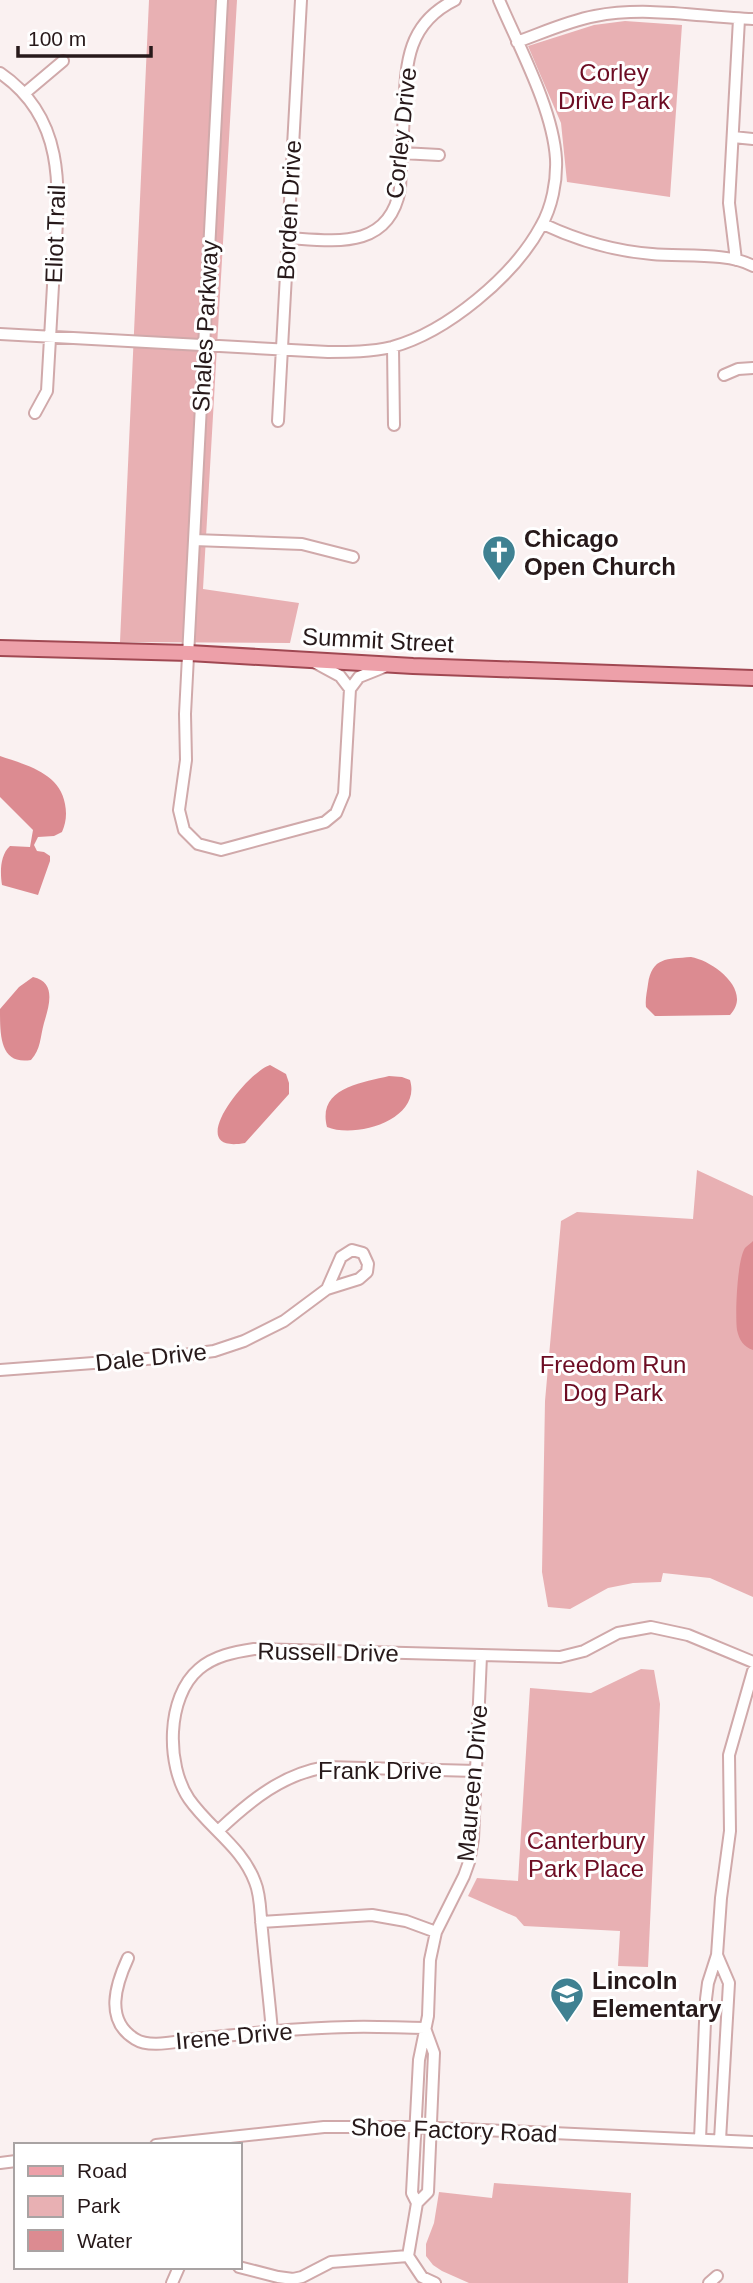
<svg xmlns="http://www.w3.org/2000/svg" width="753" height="2283" viewBox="0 0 753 2283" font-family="Helvetica,sans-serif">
<rect width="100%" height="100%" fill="#faf1f1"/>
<path fill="#e8b0b3" d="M149,0H237L203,589L299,603L290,643L120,642Z
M625,21L682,25L670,197L567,182L561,123L528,46L594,25Z
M697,1170L753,1196V1597L710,1578L663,1573L661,1582L633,1583L608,1588L570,1609L548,1607L542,1572L545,1401L561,1221L577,1212L693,1219Z
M641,1669L654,1670L660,1704L648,1967L618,1966L620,1931L524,1926L516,1917L468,1896L477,1878L518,1881L530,1688L591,1693Z
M494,2183L631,2193L628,2283H469L442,2271L433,2265L426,2256V2244L434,2223L439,2192L492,2198Z"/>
<path fill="#dc8b91" d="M0,756C26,765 60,773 65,804C67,814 66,823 62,832L54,836L38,837L34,845L37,851L44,852L50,856V861L38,895L2,885C0,872 0,855 10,846L30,847L33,830L0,797Z
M691,957C714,961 753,991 730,1015L660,1016H655L646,1007C645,999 647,992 648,984C652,957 667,959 691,957Z
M33,977C57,982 49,1006 44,1023C40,1037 41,1049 31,1060C0,1065 0,1036 0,1009L19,987Z
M270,1065L286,1074L289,1083V1094L245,1143C181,1155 246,1073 270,1065Z
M389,1076L402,1077L410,1080C422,1120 355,1139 327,1127C317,1088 361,1083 389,1076Z
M753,1241V1350C744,1347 739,1340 737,1330C735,1315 737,1260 745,1248C747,1246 751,1243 753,1241Z"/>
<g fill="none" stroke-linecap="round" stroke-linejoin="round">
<g stroke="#d0a9aa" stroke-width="14">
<path id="minor" d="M222,0L185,714L186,760L179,810L184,830L198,844L221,850L325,822L336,813L344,794L350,689
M517,42C542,33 568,21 595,16C646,6 701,17 753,19
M0,73C69,120 59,195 54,268C52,309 49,350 47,391L35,413
M25,93L63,61
M733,137L753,139
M402,153L439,155
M543,224C577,240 614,251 652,254C681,257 728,252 753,266
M288,238C335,241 389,250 400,189C401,163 403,137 404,112C406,65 406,24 455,0
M736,260L729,203L739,19
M0,334L328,352C349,352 371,352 392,347C447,332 514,276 541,226C552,207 557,181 556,159C553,109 519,47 499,0
M393,347L394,425
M724,375L738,369L753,368
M278,421L301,0
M194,540L302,544L353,557
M316,663L340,676L350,689L359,677L384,667
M0,1370L160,1358L214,1351L244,1341L284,1321L327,1289L359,1279L367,1272L368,1264L363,1253L352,1250L341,1257L327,1289
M219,1830C251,1800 283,1774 326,1767L476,1771
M261,1922L372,1915L406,1921L436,1932
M717,1955L729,1983L720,2140
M128,1958C116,1984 104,2020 135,2039C149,2048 173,2042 188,2040C242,2034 296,2028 350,2027C375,2026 400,2028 425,2028
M272,2031C269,1997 265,1964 262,1930C260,1914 261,1896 255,1882C242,1847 210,1829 189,1799C166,1765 166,1697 199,1669C214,1656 234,1652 254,1649L560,1657L584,1651L618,1633L651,1627L688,1635L753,1662
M700,2139L706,1999L708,1983L717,1955L721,1898L730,1831L729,1755L753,1671
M156,2145L324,2127H416L753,2142
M0,2163L16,2161
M417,2203L428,2192L434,2053L426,2031
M239,2267L278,2277L293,2279L302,2277L331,2262L408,2256
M172,2283L179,2267
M435,2283L422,2277L408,2256L417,2203L412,2193L419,2060L428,2016L430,1960L436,1932L464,1876L469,1862L473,1839L481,1656
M709,2283L717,2276"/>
</g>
<g stroke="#a04852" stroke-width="18">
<path id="major" d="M0,648L189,653L413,666L753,678"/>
</g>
<use href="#minor" stroke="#fff" stroke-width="10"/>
<use href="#major" stroke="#eda0a9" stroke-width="14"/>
</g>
<defs>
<g id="church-pin" transform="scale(1.75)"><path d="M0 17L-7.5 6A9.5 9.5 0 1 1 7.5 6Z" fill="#3f8192" stroke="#fff"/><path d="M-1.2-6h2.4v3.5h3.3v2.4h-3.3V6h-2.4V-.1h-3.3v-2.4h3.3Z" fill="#fff"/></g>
<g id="school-pin" transform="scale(1.75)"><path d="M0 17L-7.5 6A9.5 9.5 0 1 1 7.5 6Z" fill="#3f8192" stroke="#fff"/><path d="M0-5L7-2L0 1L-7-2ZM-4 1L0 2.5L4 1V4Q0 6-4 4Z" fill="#fff"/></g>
</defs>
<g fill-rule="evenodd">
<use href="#church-pin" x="499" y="552"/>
<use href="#school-pin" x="567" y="1994"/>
</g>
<g text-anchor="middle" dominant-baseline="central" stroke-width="6" stroke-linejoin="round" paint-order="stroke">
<g font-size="24" fill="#6d0c23" stroke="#fff">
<text x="614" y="72">Corley<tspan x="614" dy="28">Drive Park</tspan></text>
<text x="613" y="1364">Freedom Run<tspan x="613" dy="28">Dog Park</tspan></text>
<text x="586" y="1840">Canterbury<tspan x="586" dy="28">Park Place</tspan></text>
</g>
<g font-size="24" fill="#27191a" stroke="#fff">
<text transform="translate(401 133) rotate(-84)">Corley Drive</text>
<text transform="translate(289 210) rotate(-87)">Borden Drive</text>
<text transform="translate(55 234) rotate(-88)">Eliot Trail</text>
<text transform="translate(205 326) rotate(-87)">Shales Parkway</text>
<text transform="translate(378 640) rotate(3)">Summit Street</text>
<text transform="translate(151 1357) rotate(-6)">Dale Drive</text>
<text transform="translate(328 1652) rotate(1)">Russell Drive</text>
<text x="380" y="1770">Frank Drive</text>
<text transform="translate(472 1783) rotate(-85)">Maureen Drive</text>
<text transform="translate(234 2036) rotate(-5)">Irene Drive</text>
<text transform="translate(454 2130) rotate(2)">Shoe Factory Road</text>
</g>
<g font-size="24" font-weight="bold" fill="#27191a" stroke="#fff" text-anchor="start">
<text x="524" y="538">Chicago<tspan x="524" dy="28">Open Church</tspan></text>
<text x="592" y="1980">Lincoln<tspan x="592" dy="28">Elementary</tspan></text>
</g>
</g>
<rect x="14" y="2143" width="228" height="126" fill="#ffffff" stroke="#a9a3a3" stroke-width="2"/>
<rect x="28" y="2166" width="35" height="10" fill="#eda0a9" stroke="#a9a3a3" stroke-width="2"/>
<text x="77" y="2178" font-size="21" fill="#27191a">Road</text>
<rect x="28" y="2196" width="35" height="21" fill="#e8b0b3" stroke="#a9a3a3" stroke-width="2"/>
<text x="77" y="2213" font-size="21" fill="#27191a">Park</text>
<rect x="28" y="2230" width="35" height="21" fill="#dc8b91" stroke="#a9a3a3" stroke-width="2"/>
<text x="77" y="2248" font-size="21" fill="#27191a">Water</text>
<path d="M18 46v10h133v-10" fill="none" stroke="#27191a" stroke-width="3.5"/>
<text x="28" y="46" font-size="21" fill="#27191a" stroke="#ffffff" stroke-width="5" paint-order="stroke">100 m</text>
</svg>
